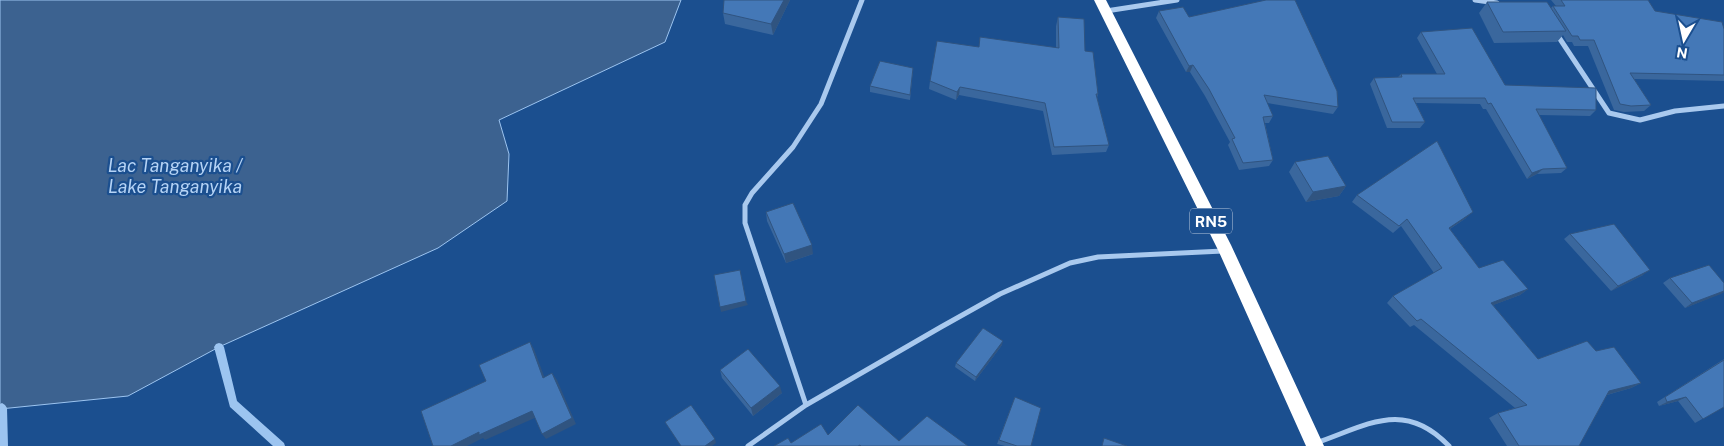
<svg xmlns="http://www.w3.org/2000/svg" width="1724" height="446" viewBox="0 0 1724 446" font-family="'Public Sans',sans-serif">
<rect width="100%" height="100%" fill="#1b4f8f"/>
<path fill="#3c6290" stroke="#9cc4f0" d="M0,0H681L665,42L499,120L509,154L507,201L438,248L219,347L128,396L0,409Z"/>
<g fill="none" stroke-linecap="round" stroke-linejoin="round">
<path fill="#9cc4f0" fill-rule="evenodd" d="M219,343L222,344L224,347L237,401L284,443L285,446H273L230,407L214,347L216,344Z
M2,403L5,405L7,408L8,446H0V404Z"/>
<path stroke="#a9c9ee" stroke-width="5" d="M1475,0L1497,3
M1106,11L1177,0
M1556,33L1609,113L1640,120L1675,111L1724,106
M806,405L745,223V205L752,193L793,147L821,104L862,0
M1316,443C1368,425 1404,399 1449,446
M748,446L806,405L941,327L1000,294L1070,263L1098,257L1223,251"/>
<path fill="#fff" fill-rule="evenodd" d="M1094,0H1106L1231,245L1324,446H1306L1219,252Z"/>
</g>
<path fill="#3a679d" d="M790,0L773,35L725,24L723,13Z
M1551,0H1648L1655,11L1724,29V81L1634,79L1651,105L1644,111L1624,112L1614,110L1588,46H1574L1572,42H1567L1563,35L1557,42L1494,43L1479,13L1487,2L1551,8L1553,6H1556Z
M1159,11L1189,17L1338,107L1333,114L1267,103L1273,116L1269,123H1265L1273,160L1269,166L1239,170L1228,145L1230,142L1205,96L1190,72H1186L1156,18Z
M1058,17L1085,51L1098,94L1097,98L1109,145L1106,152L1052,155L1043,111L959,95L956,100L929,89L930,81L979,47L1056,48V26Z
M1421,32L1505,85L1596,110L1590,116L1539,115L1567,168L1561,173L1537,174L1527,179L1486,109H1483L1480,104L1416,103L1425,122L1420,128H1387L1370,84L1374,78L1398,77L1401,74H1437L1417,38Z
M913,68L910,100L870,92V86Z
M1295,162L1346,186L1339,196L1306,202L1289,172Z
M1357,195L1466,218L1450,229L1479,268L1528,289L1520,295L1493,305L1538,359L1596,351L1641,383L1631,388L1607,395L1579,446H1507L1489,418L1498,413L1515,408L1414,325L1410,327L1387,303L1393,296L1434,273L1401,226L1393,233L1352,202Z
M766,212L813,254L786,263L767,221Z
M1570,234L1643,275L1611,291L1564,239Z
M1670,278L1724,283V292L1685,308L1663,283Z
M1002,345L975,381L955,367L956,363Z
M1724,359V407L1695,423L1678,401L1659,406L1657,402Z
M720,370L782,393L753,416L722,378Z
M1015,397L1031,446H1005L997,444Z"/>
<path fill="#305480" d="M784,0H790L773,35L771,24Z
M1193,65L1190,72H1186L1189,66Z
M960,87L959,95L956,100L957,92Z
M1543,169L1537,174L1527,179L1532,173Z
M1346,186L1339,196L1306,202L1313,192Z
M1473,212L1466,218L1442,234L1449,228Z
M812,245L813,254L786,263L784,254Z
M1650,270L1643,275L1611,291L1618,286Z
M1528,289L1520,295L1483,309L1491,303Z
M1724,291V292L1721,294L1685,308L1692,303Z
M746,301L748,305L721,312L720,307Z
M1003,341L1002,345L975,381L976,377Z
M530,342L534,349L547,384L543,378Z
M552,373L557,380L576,424L546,439L542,434Z
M1641,383L1631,388L1599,397L1609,391Z
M780,386L782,393L753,416L751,408Z
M1686,397L1678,401L1659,406L1667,402Z
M532,411L537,417L485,440L483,438L467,446H451L479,432Z
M715,439L716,443L712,446H705Z"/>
<path fill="#4478b7" stroke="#305480" d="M724,0H784L771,24L723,13Z
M1266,0H1295L1337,91L1338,107L1264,95L1273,116L1263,117L1273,160L1243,163L1232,139L1235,138L1209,89L1193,65L1189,66L1159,11L1183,7L1189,17Z
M1561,0H1648L1655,11L1722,22L1724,29V75L1630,73L1651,105L1631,106L1620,104L1594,40H1580L1578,36H1572L1553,6H1565Z
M1487,2H1547L1566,31L1503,32Z
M1058,17L1084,19L1085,51L1093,52L1098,94H1096L1109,145L1054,147L1045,103L960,87L957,92L930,81L937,41L979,47L980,37L1059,48Z
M1472,28L1505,85L1596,88V110L1536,109L1567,168L1543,169L1532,173L1491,103L1488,104L1485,98H1413L1425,122H1392L1374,78L1402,77L1401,74H1445L1421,32Z
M880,61L913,68L910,95L870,86Z
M1437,141L1473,212L1449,228L1479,268L1503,260L1528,289L1491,303L1538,359L1587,341L1596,351L1614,347L1641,383L1609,391L1579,446H1519L1498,413L1527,405L1421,319L1417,321L1393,296L1442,268L1407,219L1399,226L1357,195Z
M1328,156L1346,186L1313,192L1295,162Z
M793,203L812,245L784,254L766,212Z
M1614,224L1650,270L1618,286L1570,234Z
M1709,265L1724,283V291L1692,303L1670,278Z
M740,270L746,301L720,307L714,275Z
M983,328L1003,341L976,377L956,363Z
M530,342L543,378L552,373L572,418L542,434L532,411L479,435V432L451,446H433L421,411L486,381L479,365Z
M748,349L780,386L751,408L720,370Z
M1724,360V407L1703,419L1686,397L1667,402L1665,397Z
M1015,397L1041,408L1031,446H1017L999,440Z
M691,405L715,439L705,446H681L665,422Z
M858,405L899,441L927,416L968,446H861L860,445L858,446H774L788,438L791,443L821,424L828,435Z
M1104,438L1127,446H1102Z"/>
<g text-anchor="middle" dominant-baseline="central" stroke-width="4.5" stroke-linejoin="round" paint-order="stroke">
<rect fill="#1b4f8f" stroke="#bbcadd" stroke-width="1" x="1190" y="208.5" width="42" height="25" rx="4"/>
<g font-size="15" font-weight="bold" fill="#fff">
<text x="1211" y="221">RN5</text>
</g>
<g font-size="18" font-style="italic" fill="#b5d3f5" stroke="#1b4f8f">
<text x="175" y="165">Lac Tanganyika /<tspan x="175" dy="21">Lake Tanganyika</tspan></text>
</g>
</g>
<g transform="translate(1684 40) rotate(189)" stroke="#1b4f8f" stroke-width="4" paint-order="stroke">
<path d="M0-4L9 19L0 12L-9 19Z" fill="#ffffff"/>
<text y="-8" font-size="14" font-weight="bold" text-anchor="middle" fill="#ffffff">N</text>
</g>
</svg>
